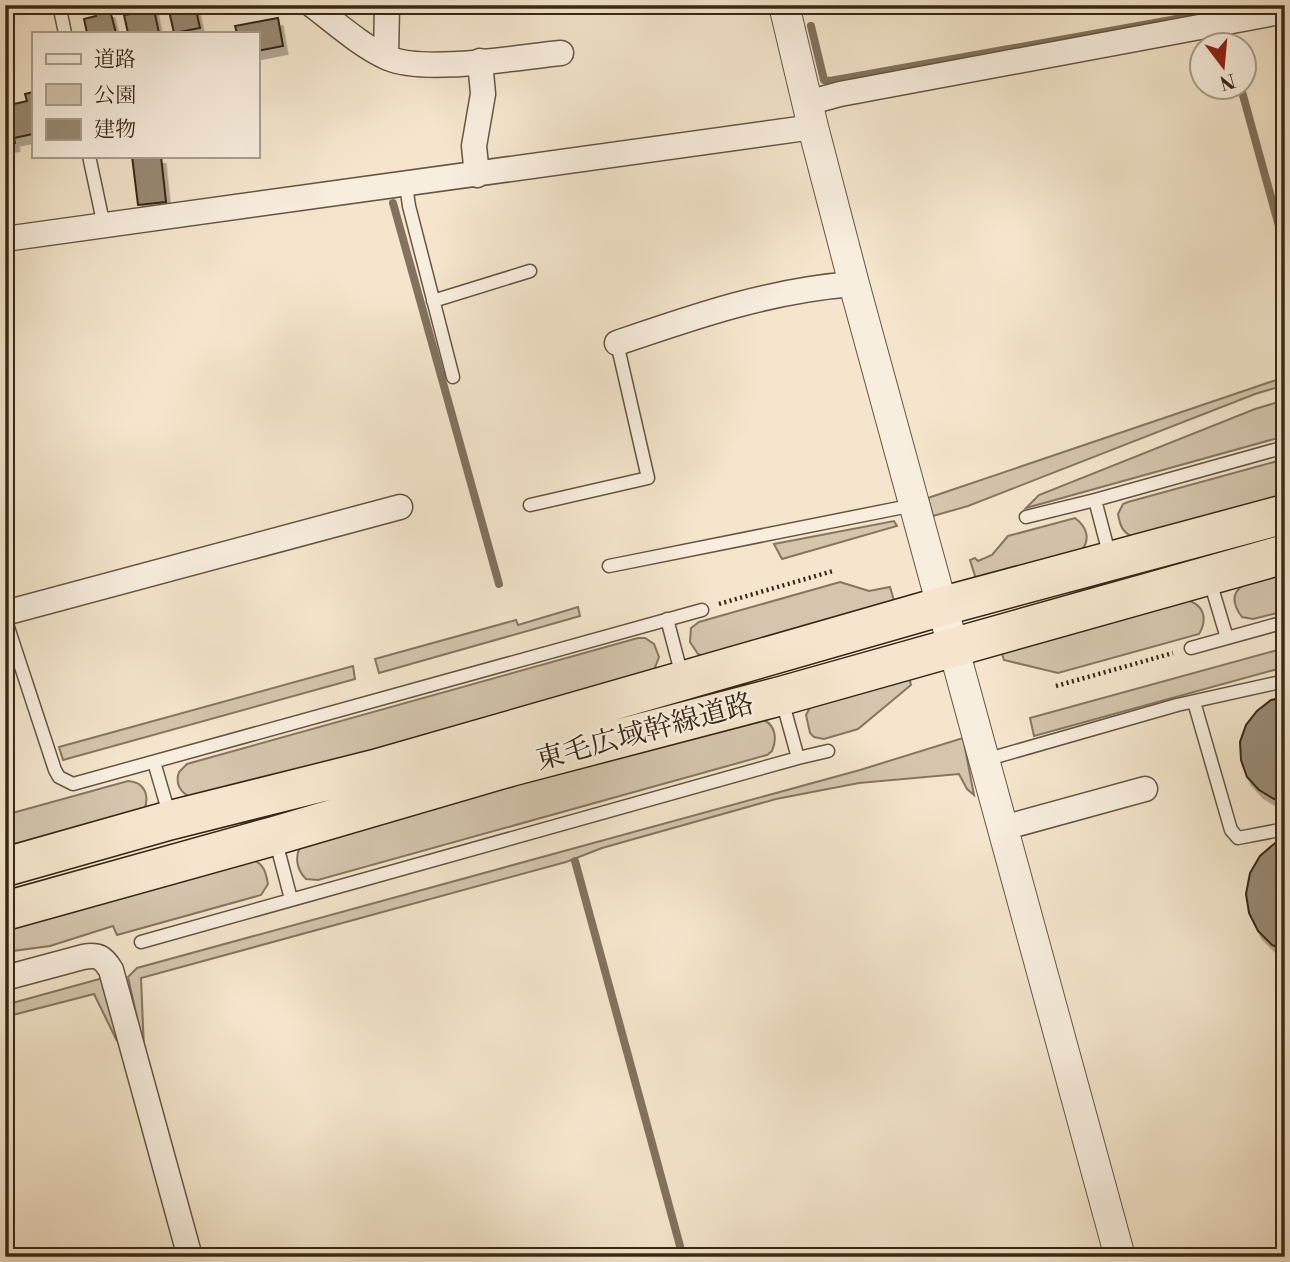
<svg xmlns="http://www.w3.org/2000/svg" width="1290" height="1262" viewBox="0 0 1290 1262" font-family="'Libre Bodoni','Noto Serif JP',serif">
<defs>
<filter id="shadow"><feDropShadow dx="4.5" dy="8" stdDeviation="0" flood-color="#0004"/></filter>
</defs>
<rect width="100%" height="100%" fill="#f4e5cc"/>
<filter id="stains"><feTurbulence type="fractalNoise" baseFrequency=".00286" numOctaves="4"/><feColorMatrix values="0 0 0 0 .2 0 0 0 0 .09 0 0 0 0 .02 0 0 0 .5 -.17"/></filter>
<radialGradient id="worn" r=".72"><stop offset=".6" stop-color="#630" stop-opacity="0"/><stop offset="1" stop-color="#630" stop-opacity=".3"/></radialGradient>
<path fill="#d4c5ad" stroke="#867661" stroke-width="2" d="M1285,377V385L1255,394L968,506L933,516L928,498Z
M1285,400V436L1026,508L1039,495L1255,409Z
M1285,459V499L1134,537C1122,533 1120,525 1118,514L1123,504L1128,502Z
M1075,518C1087,527 1091,539 1081,551L977,582L970,560L975,558L978,561L992,555L1008,536Z
M894,521L897,526L782,559L774,544Z
M1285,571V611L1253,619L1242,617C1216,583 1263,578 1285,571Z
M840,582L869,591L890,587L895,604L704,656L698,654L690,642L691,628L699,622Z
M1186,600C1204,604 1208,619 1199,634L1058,673L1004,660L1001,651Z
M578,607L580,616L379,673L375,659L516,620L518,625Z
M638,638H645L654,644L659,657L654,670L503,718L191,797C180,793 175,783 179,772L187,764Z
M1285,648V667L1034,736L1030,718Z
M353,666L355,679L63,760L59,747Z
M909,677L911,685L858,729L824,739L814,737L810,733L806,715L812,704Z
M764,720C776,726 777,740 772,751L767,755L318,880L306,879C297,870 294,857 301,846L421,808Z
M963,738L974,795L967,789L959,774L859,783L776,799L602,848L566,862L141,978L144,1049L128,977L137,968L860,770Z
M128,781C145,782 150,796 144,810L5,852V815Z
M252,860C264,863 266,873 268,884L261,895L117,935L113,926L50,946L5,952V928Z
M103,978L117,1022V1041L94,994L5,1017V1005Z"/>
<g fill="none" stroke-linecap="round" stroke-linejoin="round">
<path stroke="#82725e" stroke-width="8" d="M811,26L824,80L830,81L1199,15
M1227,38L1229,46
M1241,88L1285,248
M393,203L499,584
M575,861L683,1257"/>
</g>
<path fill="#998a74" stroke="#372715" stroke-width="2" filter="url(#shadow)" d="M145,5H153L159,33H128L124,15L137,13L136,7Z
M195,5L200,28L174,33L168,6Z
M110,10L116,33H87L84,19L96,16L95,13Z
M278,18L283,46L257,51V33H237L235,26Z
M33,92V134L14,138L15,143L5,145V100L8,99L10,105L27,101L25,94Z
M132,156H161L166,202L138,205Z
M1285,697V802L1274,799L1259,790L1247,777L1241,760L1240,742L1246,725L1257,711L1271,700Z
M1285,839V951L1272,945L1258,931L1249,913L1246,894L1250,873L1260,856L1275,843Z
M1284,1014H1285V1054L1281,1037Z"/>
<g fill="none" stroke-linecap="round" stroke-linejoin="round">
<g stroke="#665643" stroke-width="15">
<path id="service" d="M59,5L65,33
M89,156L104,226
M406,185L409,206L453,377
M433,301L530,271
M1095,500L1110,557
M530,505L648,478L617,343
M1026,517L1095,500L1285,447
M609,566L914,505
M1209,578L1227,638
M5,618L55,770L59,777L73,784L702,610
M667,619L682,676
M1191,648L1285,622
M782,700L798,758
M1194,702L1231,830L1238,838L1285,829
M985,760L1177,705L1285,681
M154,762L170,817
M275,838L291,899
M141,942L798,758L828,751"/>
</g>
<g stroke="#665643" stroke-width="27">
<path id="minor" d="M312,5C336,23 361,46 388,58C426,74 518,57 561,53
M386,57L387,6
M807,103L840,94L1285,11
M477,175L474,146L483,94L480,61
M5,239L813,127
M617,343C696,316 771,290 854,284
M5,613L400,507
M1003,828L1145,789
M5,978L83,957C98,954 103,957 111,970L190,1257"/>
</g>
<g stroke="#665643" stroke-width="32">
<path id="tertiary" d="M784,5L813,127L854,284L1120,1257"/>
</g>
<g stroke="#372715" stroke-width="41">
<path id="trunk" d="M5,867L171,820L375,769L943,606L1285,514
M5,911L274,836L510,767L781,696L1285,554"/>
</g>
<path stroke="#372715" stroke-width="4.5" stroke-dasharray="2 3.5" stroke-linecap="butt" d="M719,604L833,571
M1056,686L1173,653"/>
<use href="#service" stroke="#f8eede" stroke-width="12"/>
<use href="#minor" stroke="#f8eede" stroke-width="24"/>
<use href="#tertiary" stroke="#f8eede" stroke-width="30"/>
<use href="#trunk" stroke="#f4e5cc" stroke-width="38"/>
</g>
<g text-anchor="middle" dominant-baseline="central" stroke-width="5" stroke-linejoin="round" paint-order="stroke">
<g font-size="28" fill="#372715" stroke="#f8eede">
<text transform="translate(645 732) rotate(-15)">東毛広域幹線道路</text>
</g>
</g>
<rect width="1290" height="1262" fill="none" stroke="#f4e5cc" stroke-width="28"/>
<rect x="7" y="7" width="1276" height="1248" fill="none" stroke="#372715" stroke-width="3.5"/>
<rect x="14" y="14" width="1262" height="1234" fill="none" stroke="#372715" stroke-width="2"/>
<rect x="32" y="32" width="228" height="126" fill="#f8eede" stroke="#ab9e8e" stroke-width="2"/>
<rect x="46" y="54" width="35" height="10" fill="#f8eede" stroke="#ab9e8e" stroke-width="2"/>
<text x="94" y="66" font-size="21" fill="#372715">道路</text>
<rect x="46" y="84" width="35" height="21" fill="#d4c5ad" stroke="#ab9e8e" stroke-width="2"/>
<text x="94" y="102" font-size="21" fill="#372715">公園</text>
<rect x="46" y="119" width="35" height="21" fill="#998a74" stroke="#ab9e8e" stroke-width="2"/>
<text x="94" y="136" font-size="21" fill="#372715">建物</text>
<g transform="translate(1223 66) rotate(164)"><circle r="33" fill="#f8eede" stroke="#ab9e8e" stroke-width="2"/>
<path d="M0-5L12 26L0 18L-12 26Z" fill="#8f2418"/>
<text y="-10" font-size="19" font-weight="bold" text-anchor="middle" fill="#372715">N</text>
</g>
<rect width="100%" height="100%" filter="url(#stains)"/>
<rect width="100%" height="100%" fill="url(#worn)"/>
</svg>
